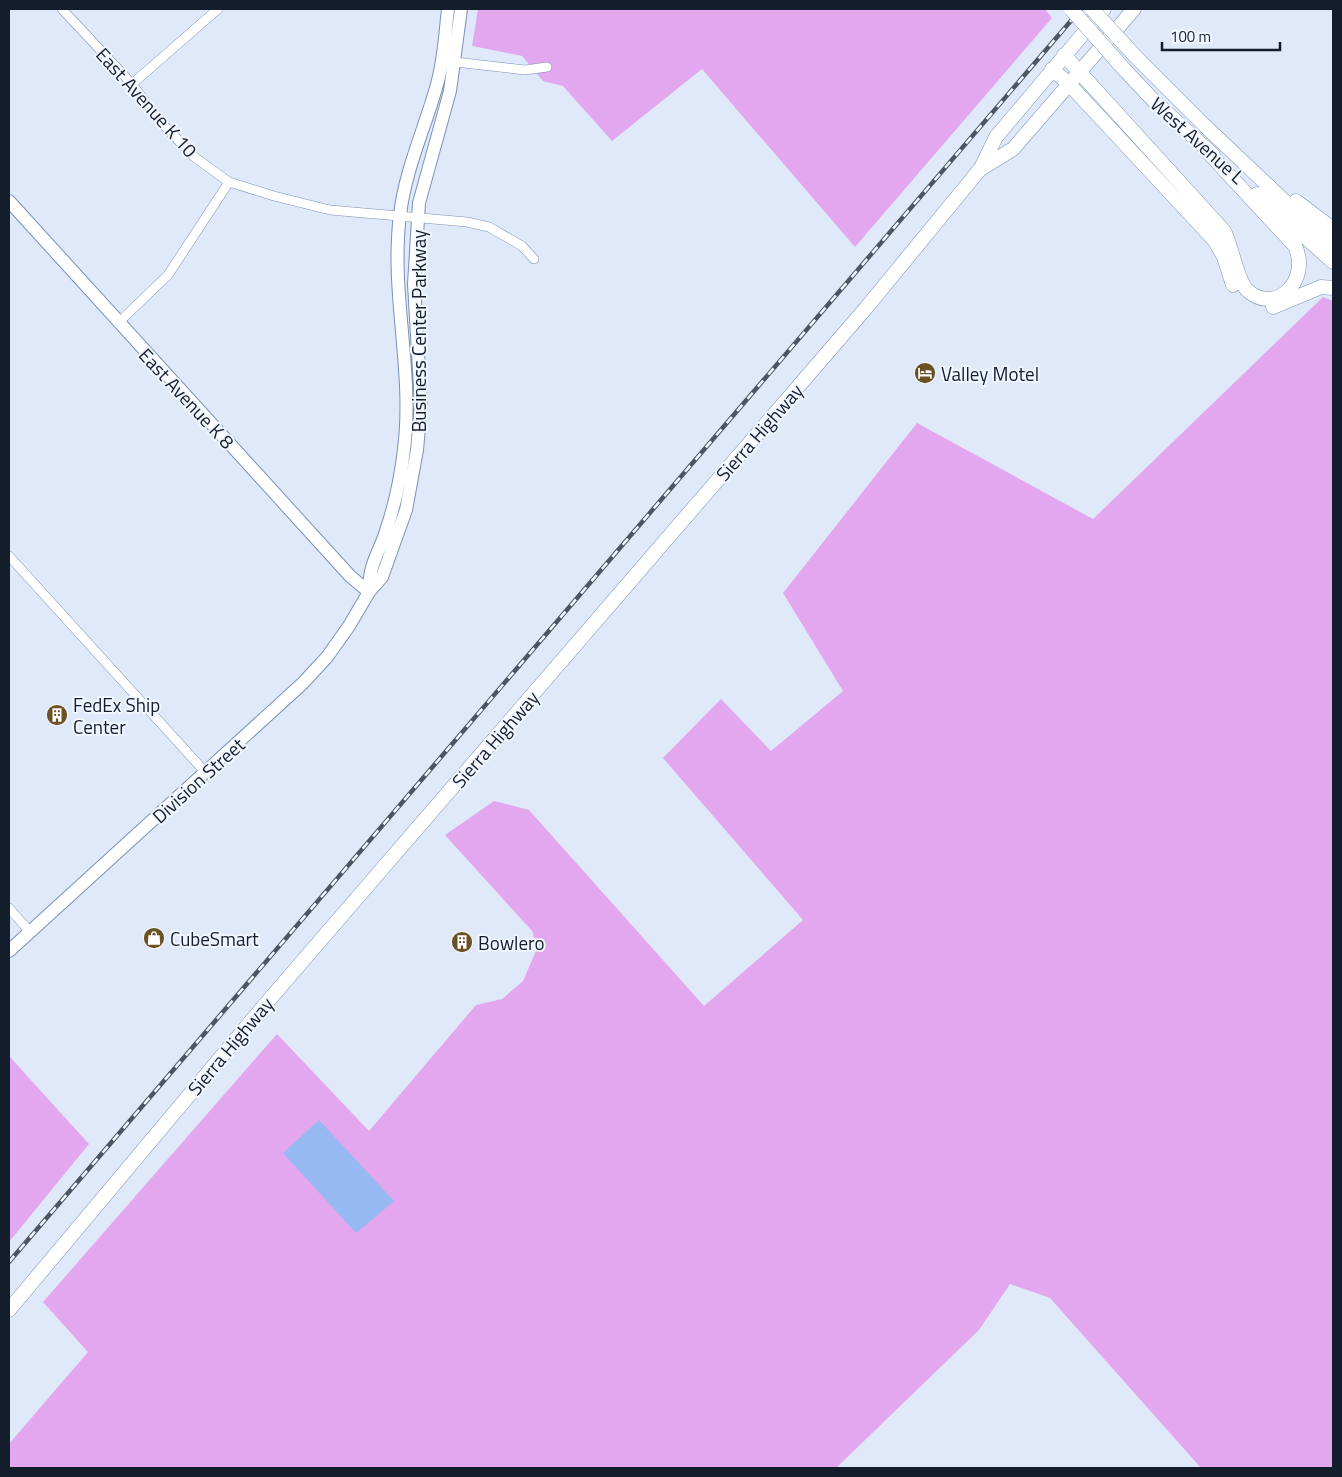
<svg xmlns="http://www.w3.org/2000/svg" width="1342" height="1477" viewBox="0 0 1342 1477" font-family="'Titillium Web',sans-serif">
<rect width="100%" height="100%" fill="#dfe9fa"/>
<path fill="#e3a7f0" d="M478,9H1045L1052,18L855,247L702,69L612,141L563,86L543,81L522,56L472,46Z
M1323,297L1333,301V1468H1201L1050,1298L1010,1284L979,1330L836,1468H9V1444L88,1352L43,1302L277,1034L369,1131L476,1005L502,999L523,981L536,951L533,932L445,835L494,801L529,810L704,1006L803,920L663,758L721,699L771,751L843,691L783,593L917,423L1093,519Z
M9,1056L89,1144L9,1242Z"/>
<path fill="#96b9f2" d="M319,1120L394,1201L356,1233L283,1153Z"/>
<g fill="none" stroke-linecap="round" stroke-linejoin="round">
<g stroke="#7a91b8" stroke-width="10">
<path id="street" d="M62,9L132,84L159,120L193,156L229,182L274,196L330,210L467,222L489,227L522,246L534,259
M455,62L525,70L547,67
M132,84L218,9
M118,323L168,275L229,182
M9,556L206,773
M9,908L30,932"/>
</g>
<g stroke="#7a91b8" stroke-width="14">
<path id="secondary" d="M9,201L350,576L369,592
M369,592C369,563 378,556 386,531C395,504 401,477 404,449C414,371 390,293 400,215C405,171 424,130 436,88C444,62 445,35 448,9
M9,951L303,683L327,657L349,626L369,592L382,577L406,510L417,450L421,404L414,284L419,203L450,91L461,9"/>
</g>
<g stroke="#7a91b8" stroke-width="15">
<path id="primary" d="M1064,55L1224,231C1232,246 1237,282 1248,291C1276,315 1311,280 1295,246L1206,150
M1135,56L1203,124L1333,247
M1123,68L1154,101L1213,155
M1052,69L1068,83L1215,241L1224,257L1233,285
M982,168L1013,149L1134,9
M1257,194L1333,262
M1296,201L1333,229
M1273,307L1321,287L1333,288
M9,1310L263,1007L866,308L981,168L996,137L1104,9"/>
</g>
<use href="#street" stroke="#fff" stroke-width="9"/>
<use href="#secondary" stroke="#fff" stroke-width="12"/>
<use href="#primary" stroke="#fff" stroke-width="14"/>
<g stroke="#4b5564" stroke-width="4.5">
<path id="rail" d="M9,1262L1081,9"/>
</g>
<use href="#rail" stroke="#f1f6ff" stroke-width="2.5" stroke-dasharray="8" stroke-linecap="butt"/>
<g stroke="#7a91b8" stroke-width="15" stroke-linecap="butt">
<path id="primary-bridge" d="M1071,9L1123,68
M1092,9L1135,56"/>
</g>
<use href="#primary-bridge" stroke="#fff" stroke-width="14"/>
</g>
<defs>
<g id="hotel-disc" transform="scale(1.125)"><circle r="9.5" fill="#6b5123" stroke="#f1f6ff"/><path d="M-6-4.5h1.5V1H6V5H4.5V3h-9V5H-6ZM-4 0a1.8 1.8 0 1 1 3.6 0ZM.5 0V-2.5h3Q6-2.5 6 0Z" fill="#fff"/></g>
<g id="building-disc" transform="scale(1.125)"><circle r="9.5" fill="#6b5123" stroke="#f1f6ff"/><path d="M-4-6H4V6H1V3H-1V6H-4ZM-2.5-4.3h1.7v1.8h-1.7ZM.8-4.3h1.7v1.8H.8ZM-2.5-1h1.7V.8h-1.7ZM.8-1h1.7V.8H.8Z" fill="#fff"/></g>
<g id="shop-disc" transform="scale(1.125)"><circle r="9.5" fill="#6b5123" stroke="#f1f6ff"/><path d="M-5-2.5h2.3a2.7 3.5 0 0 1 5.4 0H5L5.5 6h-11ZM-1.5-2.5h3a1.5 2.3 0 0 0-3 0Z" fill="#fff"/></g>
</defs>
<g fill-rule="evenodd">
<use href="#hotel-disc" x="925" y="373"/>
<use href="#building-disc" x="57" y="715"/>
<use href="#shop-disc" x="154" y="938"/>
<use href="#building-disc" x="462" y="942"/>
</g>
<g text-anchor="middle" dominant-baseline="central" stroke-width="4" stroke-linejoin="round" paint-order="stroke">
<g font-size="19" fill="#141d2c" stroke="#f1f6ff">
<text transform="translate(147 102) rotate(48)">East Avenue K 10</text>
<text transform="translate(1198 140) rotate(42)">West Avenue L</text>
<text transform="translate(418 331) rotate(-90)">Business Center Parkway</text>
<text transform="translate(187 398) rotate(47)">East Avenue K 8</text>
<text transform="translate(759 432) rotate(-49)">Sierra Highway</text>
<text transform="translate(495 739) rotate(-49)">Sierra Highway</text>
<text transform="translate(198 780) rotate(-42)">Division Street</text>
<text transform="translate(230 1046) rotate(-50)">Sierra Highway</text>
</g>
<g font-size="19" fill="#141d2c" stroke="#f1f6ff" text-anchor="start">
<text x="941" y="373">Valley Motel</text>
<text x="73" y="704">FedEx Ship<tspan x="73" dy="22">Center</tspan></text>
<text x="170" y="938">CubeSmart</text>
<text x="478" y="942">Bowlero</text>
</g>
</g>
<rect width="1342" height="1477" fill="none" stroke="#141d2c" stroke-width="20"/>
<path d="M1162 42v8h118v-8" fill="none" stroke="#141d2c" stroke-width="2.5"/>
<text x="1170" y="42" font-size="15" fill="#141d2c" stroke="#f1f6ff" stroke-width="4" paint-order="stroke">100 m</text>
</svg>
